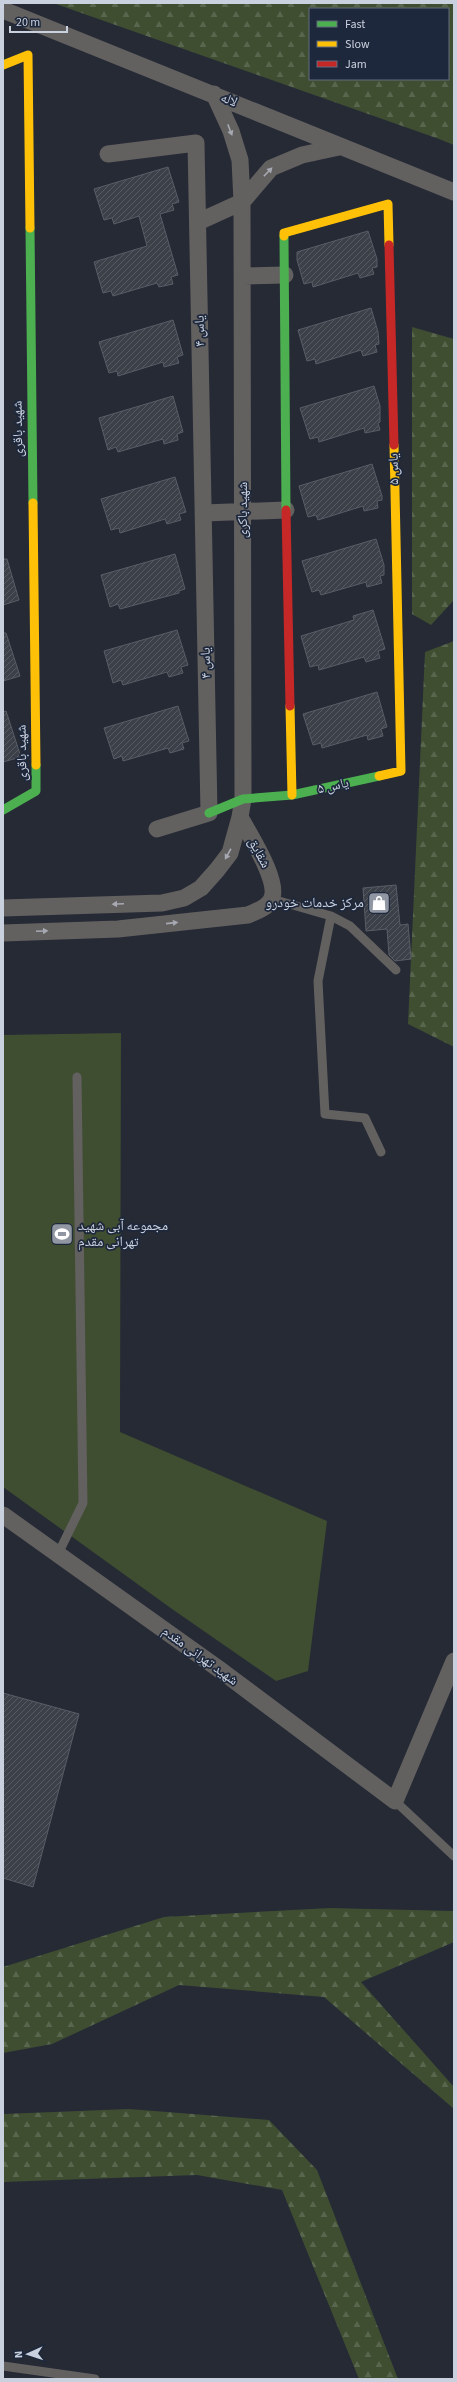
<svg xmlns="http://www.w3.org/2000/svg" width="457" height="2382" viewBox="0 0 457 2382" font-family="'Source Sans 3','Noto Naskh Arabic',sans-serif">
<defs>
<pattern id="forest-firs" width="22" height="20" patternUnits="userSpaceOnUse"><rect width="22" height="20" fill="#3f4d31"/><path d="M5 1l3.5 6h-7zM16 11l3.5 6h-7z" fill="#59664e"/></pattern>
<pattern id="building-hatch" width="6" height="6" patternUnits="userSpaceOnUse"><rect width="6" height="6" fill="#3b4049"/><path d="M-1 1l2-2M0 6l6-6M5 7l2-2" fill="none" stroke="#565b63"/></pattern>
</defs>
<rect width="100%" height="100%" fill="#252a35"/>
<path fill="url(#forest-firs)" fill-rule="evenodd" d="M53,3H454V145L439,139ZM310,9H448V79H310Z
M412,327L454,339V600L431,625L412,614Z
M454,641V1047L408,1024L425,652Z
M330,1908L454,1911V1942L361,1982L454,2087V2109L324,1997L179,1985L52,2044L3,2053V1967L164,1917Z
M129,2109L269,2120L317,2170L398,2379H359L282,2190L197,2175L3,2182V2114Z"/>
<path fill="#3f4d31" d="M121,1033L120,1432L327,1521L308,1671L276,1681L172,1609L3,1487V1035Z"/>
<path fill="url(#building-hatch)" stroke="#585d66" d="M168,167L179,202L172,204L174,210L160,214L178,275L171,277L173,284L159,287L157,283L113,296L111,291L103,293L94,262L147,246L139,216L114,224L112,218L104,220L94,189Z
M368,231L377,259V267L372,268L374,274L360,278L358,273L313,287L312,282L304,284L297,260V252Z
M371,308L378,332L379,344L375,345L377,352L363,356L361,350L316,364L315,359L307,361L298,330Z
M173,320L183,355L177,357L179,363L164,367L163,362L118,376L117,371L109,373L99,342Z
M374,386L380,406V422L378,423L380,430L365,433L364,428L319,442L318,437L310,439L300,408Z
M173,396L183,432L177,434L178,440L164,444L163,439L118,452L116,447L108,450L99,418Z
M372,464L382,496V500L377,501L378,508L364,511L363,506L318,520L316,515L308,517L299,486Z
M175,477L186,512L179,514L181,520L167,524L165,519L120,533L119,528L111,530L101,499Z
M376,539L384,565V575L380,576L382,583L367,587L366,582L321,595L319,590L312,592L302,561Z
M175,554L185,589L179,591V593L120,609L118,604L110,607L101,575Z
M3,559H7L19,600L3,605Z
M373,610L385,649L378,651L380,658L366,662L364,657L319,670L318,665L310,667L301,636L354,620L353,616Z
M177,630L188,665L181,667L183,673L169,677L167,672L123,685L121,680L113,683L104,651Z
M3,633H6L20,676L3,681Z
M377,692L387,727L381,729L383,736L368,740L367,735L322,748L321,743L313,745L303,714Z
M178,706L189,741L182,743L184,749L170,753L168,748L123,761L122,756L114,759L104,728Z
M6,711L21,757L3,762V712Z
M396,885L400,925L408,924L411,959L395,961L389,955L387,929L366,931L363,888Z
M3,1693L79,1714L33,1887L3,1878Z"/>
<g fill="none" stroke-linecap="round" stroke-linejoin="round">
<path stroke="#636060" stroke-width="9" d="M272,899L331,916L350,926L396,970
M331,916L318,981L325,1114L365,1118L381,1152
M58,1554L83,1503L77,1077
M395,1801L454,1856
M3,2366L95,2379"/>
<path stroke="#636060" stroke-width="17" d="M3,10L454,192
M108,154L196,143L209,813L157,829
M198,222L242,202L271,168L302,155L339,147
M243,276L285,275
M204,513L286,510
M3,908L162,903L184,898L201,888L217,870L230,853L240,817L243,799L242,202L240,160L231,131L214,94
M3,933L118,929L248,915C257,911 267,908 271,900C281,883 249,834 240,817
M3,1515L223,1672L395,1801L454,1661"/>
<path stroke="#4caf50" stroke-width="9" d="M30,228L33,503
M284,236L286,510
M3,810L36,791V765
M209,813L243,799L292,795L379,776"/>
<path stroke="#ffc107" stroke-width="9" d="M3,65L28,55L30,228
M284,236V233L388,204L389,245
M33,503L36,765
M290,706L292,795
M379,776L401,771L394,445"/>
<path stroke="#c62828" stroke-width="9" d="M389,245L394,445
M286,510L290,706"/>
</g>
<defs><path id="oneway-solid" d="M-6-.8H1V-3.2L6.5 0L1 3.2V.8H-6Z"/></defs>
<g fill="#a6a9b2">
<use href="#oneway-solid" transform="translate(230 130) rotate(69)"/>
<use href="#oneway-solid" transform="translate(268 172) rotate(-46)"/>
<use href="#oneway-solid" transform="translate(228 854) rotate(119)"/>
<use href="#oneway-solid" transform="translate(118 904) rotate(178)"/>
<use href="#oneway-solid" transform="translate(172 923) rotate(-6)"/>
<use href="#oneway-solid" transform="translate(42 931) rotate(-2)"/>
</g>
<defs>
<g id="shop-square" transform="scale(1.15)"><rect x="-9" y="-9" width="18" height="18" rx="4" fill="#9097a3" stroke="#1e283c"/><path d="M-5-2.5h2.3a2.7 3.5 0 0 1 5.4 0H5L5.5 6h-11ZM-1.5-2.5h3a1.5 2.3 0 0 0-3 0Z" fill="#fff"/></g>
<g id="stadium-square" transform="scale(1.15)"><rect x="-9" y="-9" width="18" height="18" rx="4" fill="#9097a3" stroke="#1e283c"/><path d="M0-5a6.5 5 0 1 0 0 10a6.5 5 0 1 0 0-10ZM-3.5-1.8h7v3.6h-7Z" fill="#fff"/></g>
</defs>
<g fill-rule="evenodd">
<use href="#shop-square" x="379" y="903"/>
<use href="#stadium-square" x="62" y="1234"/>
</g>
<g text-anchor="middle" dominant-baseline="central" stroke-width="3.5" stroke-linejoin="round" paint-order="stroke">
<g font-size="14" fill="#cad1de" stroke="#1e283c">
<text transform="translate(229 100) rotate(23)">لاله</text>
<text transform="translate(200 331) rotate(-91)">یاس ۴</text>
<text transform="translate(18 429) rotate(-91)">شهید باقری</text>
<text transform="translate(394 469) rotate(-91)">یاس ۵</text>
<text transform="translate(243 510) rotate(-90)">شهید باکری</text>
<text transform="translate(206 663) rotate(-91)">یاس ۴</text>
<text transform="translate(22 753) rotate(-91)">شهید باقری</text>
<text transform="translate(333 786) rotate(-13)">یاس ۵</text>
<text transform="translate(259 853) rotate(62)">شقایق</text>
<text transform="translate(200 1656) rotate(36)">شهید تهرانی مقدم</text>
</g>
<g font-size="14" fill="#cad1de" stroke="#1e283c" text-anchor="end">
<text x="364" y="903">مرکز خدمات خودرو</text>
<text x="78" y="1226" text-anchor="start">مجموعه آبی شهید<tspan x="78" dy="16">تهرانی مقدم</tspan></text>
</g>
</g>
<rect width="457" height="2382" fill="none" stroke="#cad1de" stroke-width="8"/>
<rect x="309" y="8" width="140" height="72" fill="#1e283c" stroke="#636c7d"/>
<rect x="317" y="21" width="20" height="6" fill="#4caf50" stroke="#636c7d"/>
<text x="345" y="28" font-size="12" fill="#cad1de">Fast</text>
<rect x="317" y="41" width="20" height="6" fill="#ffc107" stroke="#636c7d"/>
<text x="345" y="48" font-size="12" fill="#cad1de">Slow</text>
<rect x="317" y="61" width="20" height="6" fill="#c62828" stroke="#636c7d"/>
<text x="345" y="68" font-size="12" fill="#cad1de">Jam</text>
<g transform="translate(28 2354) rotate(267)" stroke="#1e283c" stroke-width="3" paint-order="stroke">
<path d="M0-3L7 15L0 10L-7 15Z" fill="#cad1de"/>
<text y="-6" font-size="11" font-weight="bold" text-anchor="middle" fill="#cad1de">N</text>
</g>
<path d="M10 26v6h57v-6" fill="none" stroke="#cad1de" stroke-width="2"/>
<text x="16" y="26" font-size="12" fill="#cad1de" stroke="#1e283c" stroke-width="3" paint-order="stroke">20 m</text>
</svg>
